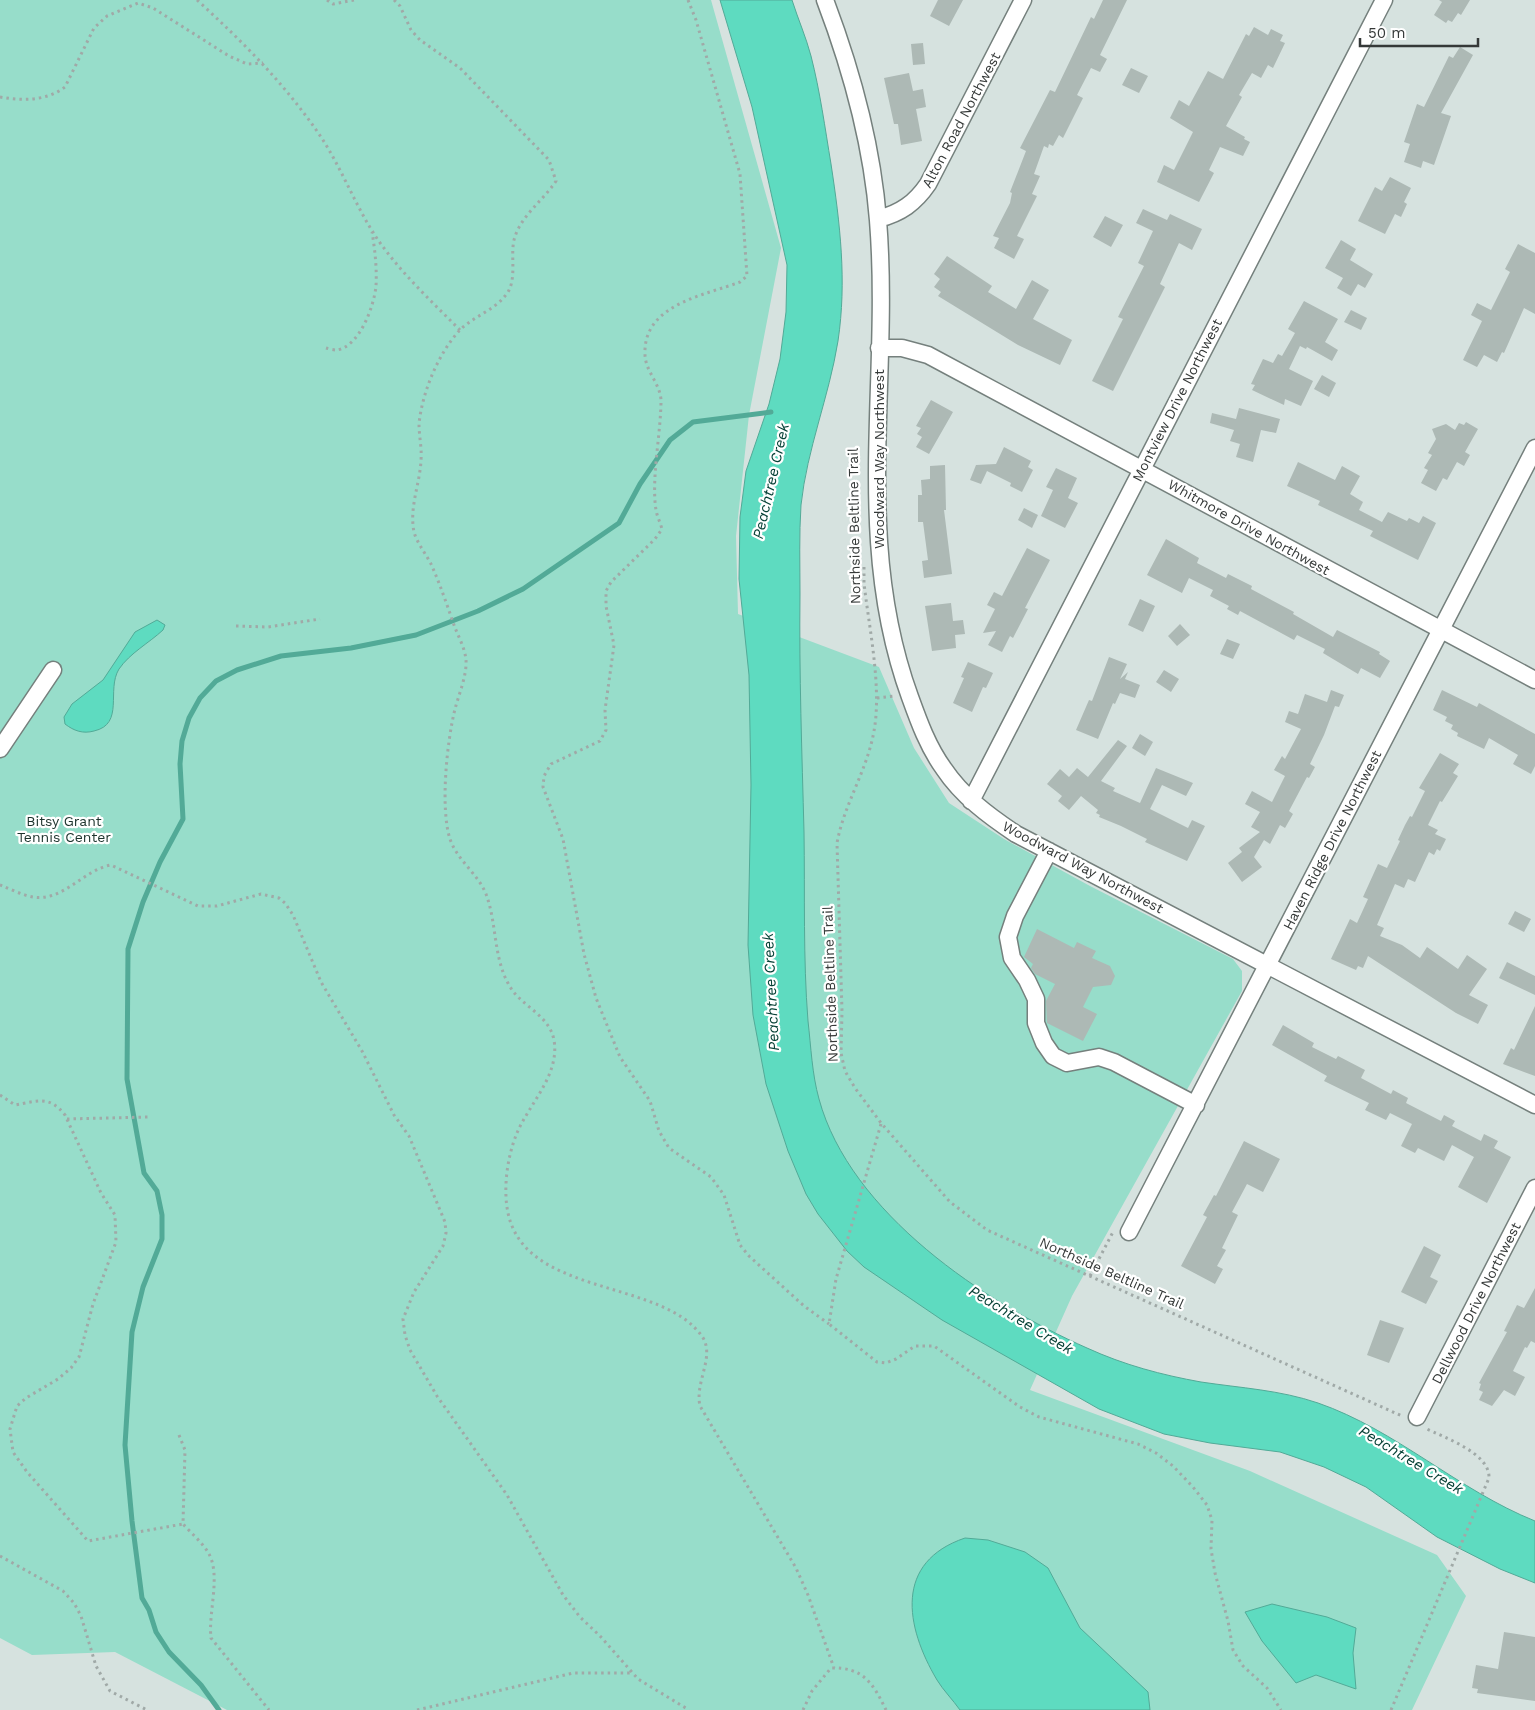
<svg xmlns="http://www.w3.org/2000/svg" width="1535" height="1710" viewBox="0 0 1535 1710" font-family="'Work Sans',sans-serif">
<rect width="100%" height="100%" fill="#d6e2df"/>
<path fill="#97ddca" d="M0,0H711L781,248L749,415L736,536L738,614L879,667L914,748L949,803L1004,839L1090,886L1233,959L1242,971V991L1072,1296L1030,1390L1250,1471L1437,1555L1466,1596L1412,1710H227L115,1652L32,1655L0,1638Z"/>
<path fill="#5edbc0" stroke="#52aa97" d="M720,0H792C798,19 806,37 811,56C820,91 825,128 831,164C840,223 847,281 838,341C829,397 807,449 801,505C799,535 800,565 800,594C799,674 802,753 804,832C805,895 803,958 808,1021C811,1047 812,1074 819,1099C850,1213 985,1303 1087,1348C1124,1365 1162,1375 1201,1382C1241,1388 1280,1390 1318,1403C1396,1430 1458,1490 1535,1521V1583L1500,1569L1437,1537L1366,1487L1324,1467L1280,1452L1210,1443L1164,1434L1099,1409L942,1320L864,1267L847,1251L818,1214L806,1194L788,1151L766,1084L753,1015L748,945L751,785L749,675L739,579L740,517L746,471L769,404L780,359L786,312L787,265L752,107Z
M157,620L165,625L163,630C149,643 130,653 119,669C106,690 125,724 94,731C83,734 74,731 65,724L64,717L72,704L103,680L135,632Z
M965,1538L988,1540L1025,1552L1048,1568L1080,1628L1148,1692L1150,1710H960C953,1700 943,1690 937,1680C905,1626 894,1562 965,1538Z
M1272,1604L1327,1617L1356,1628L1353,1653L1356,1689L1316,1675L1296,1683L1262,1641L1245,1612Z"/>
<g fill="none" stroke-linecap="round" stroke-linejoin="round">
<path stroke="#52aa97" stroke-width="5" d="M219,1710L201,1685L169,1652L156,1632L149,1610L142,1598L132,1521L125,1445L132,1332L143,1287L162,1239V1215L157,1191L144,1173L127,1079L128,949L143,902L160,862L183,819L180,764L182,741L189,718L200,698L216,681L237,670L281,656L351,648L416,635L478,611L523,589L619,523L640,484L670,440L693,422L771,412"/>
</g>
<path fill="#adb9b5" d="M938,0H963L949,26L930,16Z
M1103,0H1127L1100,55L1107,59L1100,72L1091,68L1077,95L1083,98L1063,138L1059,135L1053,146L1049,144L1048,148L1044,146L1034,174L1040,176L1032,194L1037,196L1017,236L1024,239L1014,259L994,248L999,238L993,236L1010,203L1012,193L1010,192L1026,151L1020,148L1050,90L1055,92L1091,17L1094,19Z
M1439,0H1470L1461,15L1458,13L1452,22L1448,20L1446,23L1434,15L1442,2Z
M1254,27L1268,35L1271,29L1283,35L1280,41L1285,43L1273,68L1268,65L1261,78L1252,73L1239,95L1242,97L1226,126L1245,137L1244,139L1250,142L1243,156L1220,147L1209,170L1214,173L1199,202L1157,182L1164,165L1174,170L1193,132L1170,118L1179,100L1189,106L1208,71L1223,79L1246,34L1249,36Z
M923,43L925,64L913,65L911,44Z
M1460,47L1473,55L1441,113L1451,116L1434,165L1423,161L1421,168L1404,162L1410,144L1404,142L1417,104L1424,107L1449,56L1453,58Z
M1131,68L1148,76L1139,93L1122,85Z
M909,73L913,91L923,89L926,107L916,109L922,141L901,145L898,124H894L884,78Z
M1390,177L1411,188L1404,202L1407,204L1401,217L1395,214L1385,234L1358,221L1375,187L1382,191Z
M1143,209L1167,220L1170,214L1202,229L1192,250L1179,243L1160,284L1165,287L1113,391L1092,381L1123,319L1118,317L1144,266L1138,263L1153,231L1136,223Z
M1105,216L1123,225L1111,247L1093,237Z
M1341,240L1356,249L1350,260L1373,274L1365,288L1358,284L1351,296L1337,288L1343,278L1325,268Z
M1518,244L1535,253V314L1524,308L1504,353L1502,352L1497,362L1484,355L1477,367L1463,360L1482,321L1471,315L1477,303L1491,310L1510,272L1505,269Z
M947,256L992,286L988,292L1016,309L1032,280L1049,290L1033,319L1072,340L1060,365L1018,345L938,296L941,292L934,287L940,279L934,274Z
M1304,301L1338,319L1325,342L1338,350L1332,361L1307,347L1306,349L1300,346L1289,369L1313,381L1301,406L1285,399L1284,405L1252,390L1255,385L1251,384L1263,359L1273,363L1278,354L1282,356L1295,333L1288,329Z
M1351,310L1367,318L1361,330L1344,322Z
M1322,375L1336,383L1329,397L1314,389Z
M931,400L953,412L929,454L916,447L922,437L917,434L921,428L916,426Z
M1239,408L1280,419L1276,433L1261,430L1253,462L1236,457L1240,444L1230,441L1234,430L1210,423L1212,413L1236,419Z
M1466,422L1478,429L1465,452L1470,455L1464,466L1457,462L1447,480L1443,478L1436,491L1421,483L1428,470L1424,468L1432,455L1428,453L1436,439L1432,429L1446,424L1455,430L1459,423L1464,425Z
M1004,447L1031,461L1028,467L1033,470L1022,492L1010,486L1011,483L987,471L981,484L970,480L976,465L996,464Z
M1298,462L1335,480L1342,466L1360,476L1350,494L1363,502L1359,510L1382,522L1388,512L1407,521L1409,518L1419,523L1423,516L1436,523L1418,560L1370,536L1373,531L1318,505L1320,501L1287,486Z
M945,465L946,510H944L952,574L924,578L922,561L928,560L923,522H918V495H922L921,480L930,479V466Z
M1056,468L1077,478L1068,498L1078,503L1065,528L1041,516L1053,490L1046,487Z
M1024,508L1038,515L1032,528L1018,520Z
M1166,539L1199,558L1197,563L1226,578L1228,574L1252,586L1251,589L1294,612L1293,614L1333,637L1337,630L1380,652L1379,654L1390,661L1380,678L1361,668L1358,674L1323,653L1325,649L1297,635L1294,640L1240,611L1238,615L1227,609L1229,606L1210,596L1213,590L1189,578L1182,593L1147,575Z
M1027,548L1050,560L1025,608L1028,609L1013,638L1010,636L1002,652L988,645L996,631L983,633L995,609L987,605L994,592L1002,596Z
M1140,599L1155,606L1143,632L1128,625Z
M951,603L953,621L963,620L965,634L955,635L956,648L932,651L925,606Z
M1180,624L1190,635L1177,646L1168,636Z
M1227,639L1240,644L1233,659L1220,654Z
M1109,657L1127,664L1120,679L1128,672L1125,679L1140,685L1135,698L1120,693L1115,704L1113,703L1098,739L1076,730L1089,700L1092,701Z
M968,662L993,673L986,688L983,687L972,712L953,703L964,678L961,677Z
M1164,670L1179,679L1171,692L1156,682Z
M1331,690L1344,695L1339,707L1335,706L1324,735L1310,764L1315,767L1309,778L1307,777L1289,811L1293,814L1285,828L1280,825L1270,844L1264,840L1254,857L1262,867L1242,882L1228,863L1242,852L1239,848L1260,832L1251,827L1260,812L1245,804L1252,791L1272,802L1285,776L1274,770L1282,756L1285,759L1301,729L1285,722L1289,711L1298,714L1305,694L1327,702Z
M1442,690L1477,707L1479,703L1535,734V766L1531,774L1513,764L1518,755L1489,738L1484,749L1457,736L1458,733L1451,729L1453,725L1445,721L1447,717L1433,710Z
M1140,734L1153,742L1145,756L1132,748Z
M1118,740L1127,746L1101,781L1115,788L1113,791L1140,803L1156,768L1193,783L1186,796L1162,785L1150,809L1188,828L1192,820L1205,826L1187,861L1145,842L1147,839L1121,826L1099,817L1100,815L1096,813L1098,810L1081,796L1069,810L1058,801L1062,796L1047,784L1060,769L1069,777L1077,768L1088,777Z
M1440,753L1459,764L1453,773L1458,776L1442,802L1440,801L1428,825L1438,830L1435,834L1446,839L1440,851L1437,849L1434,855L1429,852L1415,882L1408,879L1404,888L1395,884L1377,925L1384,928L1380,936L1402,945L1420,958L1427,947L1458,969L1467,955L1487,969L1469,995L1488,1005L1478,1024L1456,1013L1368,956L1363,968L1358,966L1356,970L1331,959L1350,919L1357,923L1368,899L1363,897L1378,864L1387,868L1400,841L1398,840L1405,825L1410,816L1412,817L1425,791L1419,788Z
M1515,911L1531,919L1524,932L1508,924Z
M1037,929L1074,948L1077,942L1096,951L1092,958L1110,966L1115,976L1111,985L1093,987L1083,1007L1097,1014L1083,1041L1047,1023L1046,1001L1055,984L1035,974L1031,968L1033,964L1024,957Z
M1507,962L1535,976V995L1499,978Z
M1535,1006V1076L1503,1064L1511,1048L1514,1050Z
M1283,1025L1314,1043L1312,1047L1336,1059L1338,1056L1365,1070L1361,1078L1391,1094L1393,1090L1408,1098L1406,1103L1441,1121L1444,1115L1455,1121L1452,1126L1481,1141L1484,1134L1498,1141L1494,1148L1511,1157L1487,1203L1458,1187L1474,1157L1452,1145L1444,1161L1418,1148L1415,1153L1401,1146L1412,1124L1390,1113L1386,1120L1365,1110L1369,1103L1324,1081L1327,1076L1272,1045Z
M1244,1141L1280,1159L1263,1192L1247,1184L1232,1212L1238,1215L1222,1248L1226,1250L1217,1266L1223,1269L1215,1284L1181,1266L1207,1217L1203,1215L1214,1195L1216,1196Z
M1424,1246L1441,1255L1430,1277L1438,1281L1426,1304L1401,1292Z
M1535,1288V1343L1531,1341L1527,1348L1525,1347L1513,1371L1525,1377L1515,1396L1504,1390L1492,1406L1479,1400L1483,1392L1479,1390L1481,1384L1479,1383L1507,1332L1504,1331L1517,1305L1524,1308Z
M1380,1320L1404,1328L1389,1363L1367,1355Z
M1504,1632L1535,1637V1701L1477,1693L1478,1689L1472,1688L1476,1665L1498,1669Z"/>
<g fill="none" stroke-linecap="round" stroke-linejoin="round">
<g stroke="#75807d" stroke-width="19">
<path id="minor" d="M825,0C852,71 872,144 878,220C891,382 852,538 910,697C919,722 928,747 944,769C962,796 989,816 1016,834L1535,1105
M878,219C901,213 915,203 928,184L1023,0
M879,348H902L928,355L1535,680
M0,749L53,670
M971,801L1384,0
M1049,851L1015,916L1008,937L1012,958L1027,980L1036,999V1023L1044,1043L1053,1056L1067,1063L1099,1057L1114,1062L1196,1105
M1129,1232L1535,448
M1417,1417L1535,1188"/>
</g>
<path stroke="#a0a9a7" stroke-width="3" stroke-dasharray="2.5 4" stroke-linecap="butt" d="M197,0C244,43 285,84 321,137C342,169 355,205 376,237C399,271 431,301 460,330
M327,0L333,4L354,0
M394,0L400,6L411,30L420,40L460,68L549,160L556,181C543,201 520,216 514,240C510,257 518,282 505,296C493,311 472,317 459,331C438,354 422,393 419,424C419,436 422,448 421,460C420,484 409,507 414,532C417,543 426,554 431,564C440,584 447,605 454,625C458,636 465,648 466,660C467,675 459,694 455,709C447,741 440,808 450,839C457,860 478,874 486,894C497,923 493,957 509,985C520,1006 549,1014 554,1040C560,1075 529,1104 517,1133C506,1159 501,1200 512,1226C538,1290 645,1283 692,1325C697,1330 703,1336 705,1342C712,1361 695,1384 700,1406L796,1568L808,1595L834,1668
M688,0L696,20L740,174L747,276L740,282C706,295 643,304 645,354C645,371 660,383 661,400C661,433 651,479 656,510C657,516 660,522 662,529L655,539L611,582L606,591V606L614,645L605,710L606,730L600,741L551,764L544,776L543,787L563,839L584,954L596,998L620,1057L650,1101L659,1131L669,1148L711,1177L724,1195L740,1245L749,1256L804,1306L829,1324
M0,97C22,101 47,101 65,87L94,28L107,16L138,3L153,8L229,56L247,64L263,63
M326,348C329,349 334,350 337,350C360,346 374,306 376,286C377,269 375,250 372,232
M864,567V583C869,628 882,687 874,731C867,771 844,804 837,843L842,1011L841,1053L845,1071L855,1088L881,1123L950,1202L987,1230L1402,1416
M236,626L268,627L320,619
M877,698L894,696
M0,885C10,889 22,895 33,897C63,902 83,870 111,865L198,906H217L261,894L279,898L285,903L293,915L321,982L362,1051L394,1115L409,1136L445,1222L446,1233L443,1246L414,1292L403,1319L405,1335L410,1350L437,1396L507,1495L563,1595L580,1617L600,1636L638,1679L689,1710
M0,1095L15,1105C38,1101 49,1095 65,1115L101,1193L115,1215L116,1242L93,1304L79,1357L71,1368L58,1379L26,1398L17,1406L10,1429L13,1452L27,1472L88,1541L183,1524
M67,1119L149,1117
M881,1124L836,1279L829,1324L877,1362L886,1363L896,1359L915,1346H934L1020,1407L1039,1417L1138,1444L1156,1453L1173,1466L1193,1487L1207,1505L1212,1520L1211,1549L1215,1573L1228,1621L1233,1650L1243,1666L1267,1688L1281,1710
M1090,1276L1113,1232
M179,1435L185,1450L183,1524C191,1533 203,1543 209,1554C221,1576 208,1613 211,1638L269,1710
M0,1556L63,1591L74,1603L81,1616L96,1666L110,1691L147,1710
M417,1710L573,1673H631
M803,1710L812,1691L831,1668C863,1667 873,1683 886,1710
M1391,1710L1489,1478C1490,1453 1445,1438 1425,1428"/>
<use href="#minor" stroke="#fff" stroke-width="16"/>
</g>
<g text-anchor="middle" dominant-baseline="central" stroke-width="4.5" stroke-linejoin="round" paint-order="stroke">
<g font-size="14" fill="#353938" stroke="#fff">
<text transform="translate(961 120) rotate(-62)">Alton Road Northwest</text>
<text transform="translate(1177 400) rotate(-63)">Montview Drive Northwest</text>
<text transform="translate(879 459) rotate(-90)">Woodward Way Northwest</text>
<text transform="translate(854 526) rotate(-91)">Northside Beltline Trail</text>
<text transform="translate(1249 527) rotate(29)">Whitmore Drive Northwest</text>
<text transform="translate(1332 840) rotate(-63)">Haven Ridge Drive Northwest</text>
<text transform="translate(1083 867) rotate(28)">Woodward Way Northwest</text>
<text transform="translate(830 984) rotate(-92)">Northside Beltline Trail</text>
<text transform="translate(1112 1273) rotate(24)">Northside Beltline Trail</text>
<text transform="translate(1476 1303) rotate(-63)">Dellwood Drive Northwest</text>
</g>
<g font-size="14" fill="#1c322c" stroke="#fff">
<text x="64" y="821">Bitsy Grant<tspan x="64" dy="16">Tennis Center</tspan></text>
</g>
<g font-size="15" font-style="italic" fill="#064136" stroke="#fff">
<text transform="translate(771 481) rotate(-77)">Peachtree Creek</text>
<text transform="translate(771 992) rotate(-93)">Peachtree Creek</text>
<text transform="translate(1021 1320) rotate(31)">Peachtree Creek</text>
<text transform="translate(1411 1460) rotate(31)">Peachtree Creek</text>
</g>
</g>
<path d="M1360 38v8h118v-8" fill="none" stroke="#353938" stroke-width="2.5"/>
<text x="1368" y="38" font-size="15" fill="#353938" stroke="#ffffff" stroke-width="4" paint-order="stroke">50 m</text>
</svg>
